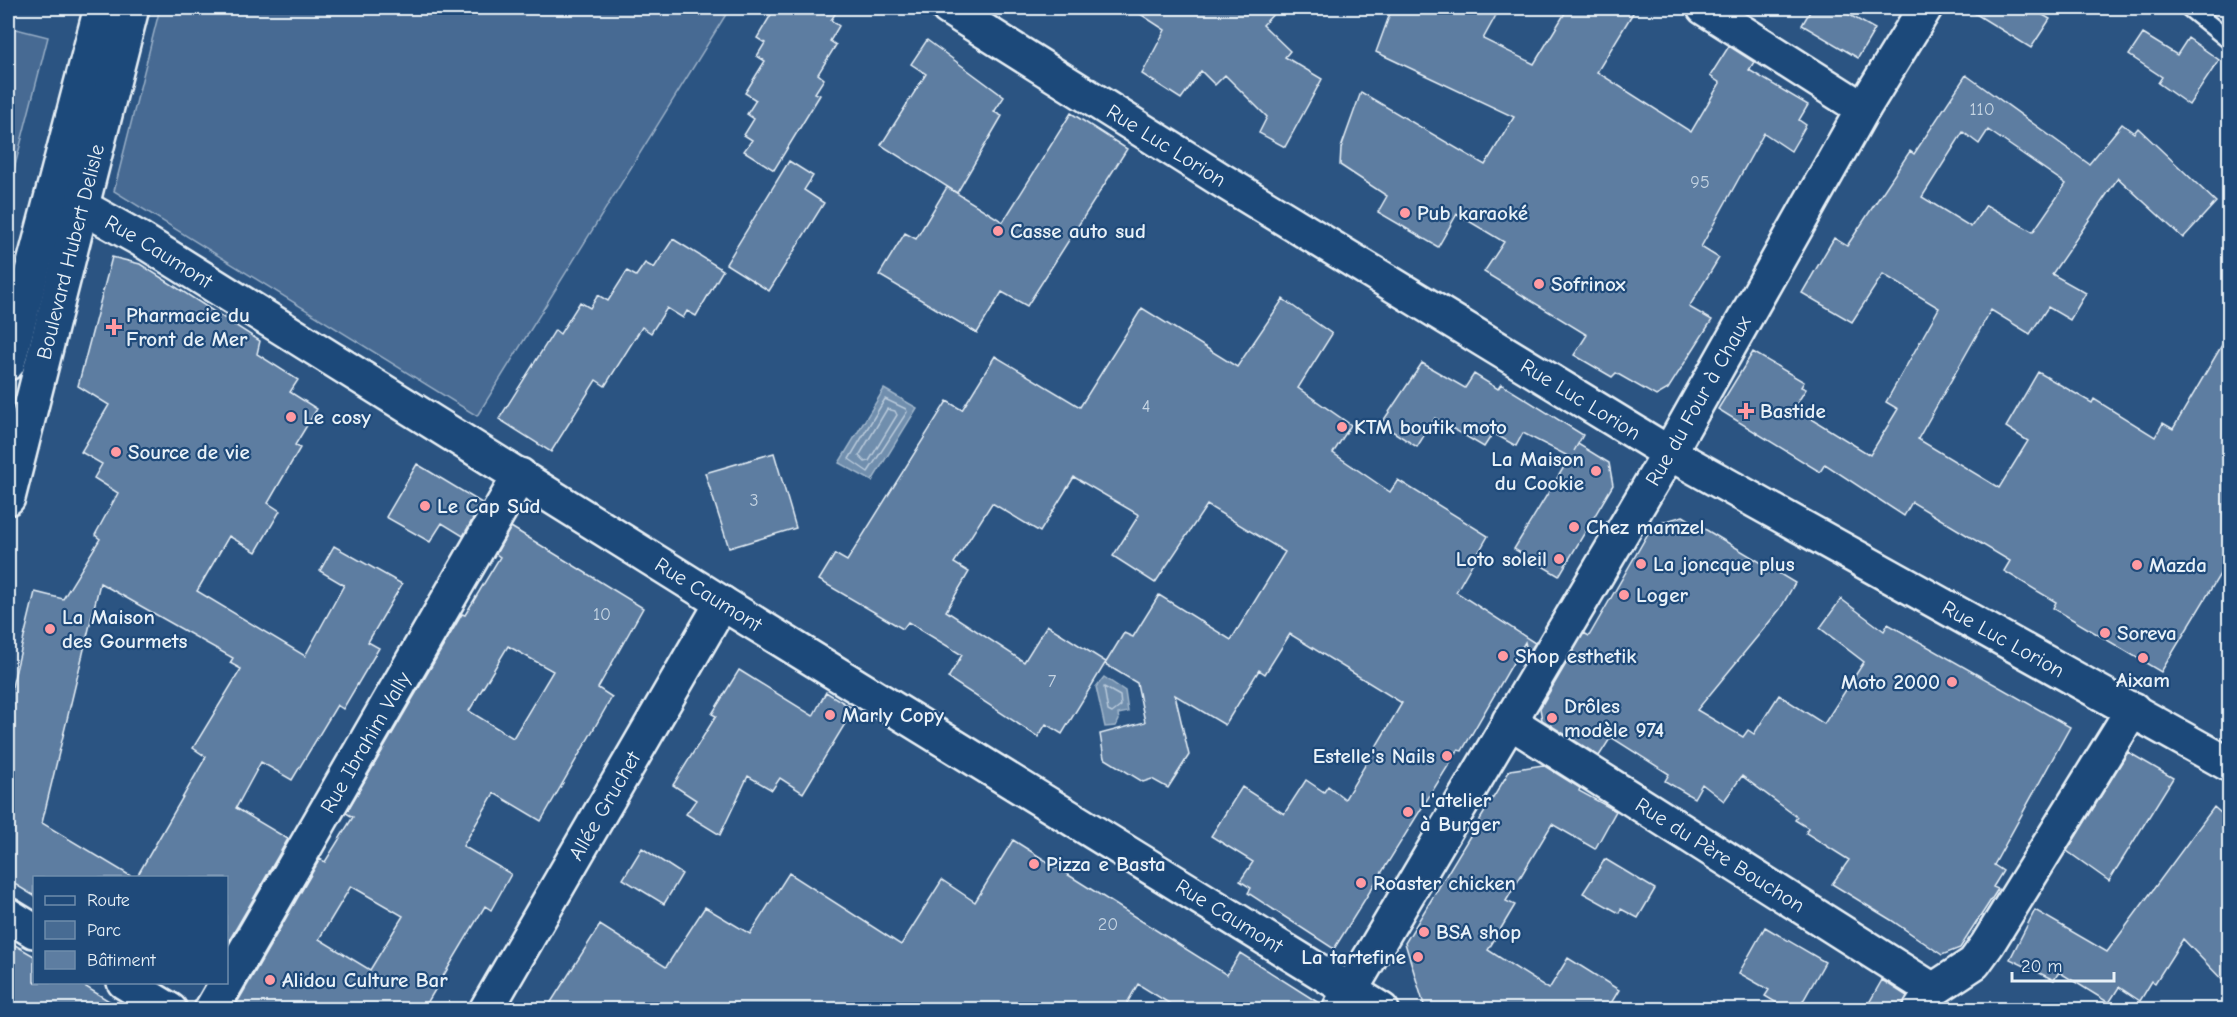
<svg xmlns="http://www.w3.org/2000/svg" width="2237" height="1017" viewBox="0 0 2237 1017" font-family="'Comic Neue',sans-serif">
<rect width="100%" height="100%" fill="#2b5482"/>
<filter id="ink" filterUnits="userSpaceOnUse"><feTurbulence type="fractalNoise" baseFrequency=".0167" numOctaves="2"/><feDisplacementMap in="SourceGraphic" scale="12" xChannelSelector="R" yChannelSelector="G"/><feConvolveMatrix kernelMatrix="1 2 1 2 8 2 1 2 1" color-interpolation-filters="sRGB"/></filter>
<g filter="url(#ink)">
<path fill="#476b93" stroke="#98aec6" stroke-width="1.5" d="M160,8H730L477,416L114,191Z
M8,27L48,37L9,189L8,188Z"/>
<path fill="#708ead" stroke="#a0b6cb" stroke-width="1.5" d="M884,389L917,408L872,481L839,463Z
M1104,677L1125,691L1128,712L1118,714L1119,720L1116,726L1105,727L1096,687Z"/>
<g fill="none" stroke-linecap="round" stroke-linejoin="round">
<path stroke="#b8c9da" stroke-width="1.5" d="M885,399L906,409L907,412L868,472L849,459Z
M887,409L895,411L897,415L869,461L865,462L859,456Z
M1104,687L1120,696L1121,706L1112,713L1108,711Z"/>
</g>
<path fill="#5d7da1" stroke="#e8f1f8" stroke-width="1.5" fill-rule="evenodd" d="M775,8H839L831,20L839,26L830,41L836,45L818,74L824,79L815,93L820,95L774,170L744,151L752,140L744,135L754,119L747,114L756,100L745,93L765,61L757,56L765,43L757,38Z
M1131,8H1279L1263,25L1290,51L1285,57L1322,79L1285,147L1259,133L1267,117L1225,75L1215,85L1201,71L1181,99L1142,74L1165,30Z
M1392,8H1500L1483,39L1534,64L1568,8H1636L1597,72L1691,132L1720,83L1710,76L1729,46L1754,62L1749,70L1808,105L1799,120L1806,125L1791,151L1764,133L1701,247L1719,258L1689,307L1712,320L1668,389L1656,396L1616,373L1612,377L1574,355L1587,335L1484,272L1504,242L1457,214L1438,247L1378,212L1387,196L1340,165L1341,148L1361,92L1485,165L1514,117L1376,52Z
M1812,8H1837L1875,29L1858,58L1802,25Z
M1966,8H2031L2050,19L2031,48Z
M2143,34L2177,55L2188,38L2219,60L2189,105L2158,83L2162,77L2129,55Z
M927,40L1004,97L994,112L1002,116L957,193L881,145L926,74L911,64Z
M1966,75L2089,164L2122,124L2134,133L2138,128L2216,202L2183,238L2118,178L2052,274L2086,293L2070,320L2048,307L2030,334L1991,310L1918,439L1999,488L2028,441L2006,427L2038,372L2092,403L2094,399L2155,437L2163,423L2173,429L2229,333V580L2220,574L2161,672L2053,608L2056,602L2004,571L2010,561L1912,502L1904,516L1825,464L1820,472L1718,409L1753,352L1804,382L1801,387L1806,389L1794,408L1870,455L1898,409L1886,402L1939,308L1883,274L1852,322L1802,293L1834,238L1847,246L1910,151L1914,154ZM1988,130L2066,184L2033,232L1986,205L1971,227L1922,197L1963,132L1979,144Z
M1071,113L1127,149L1027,306L1002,292L977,333L879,275L905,233L916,239L947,187L1003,222Z
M789,161L813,176L804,190L824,203L769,291L726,264Z
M673,239L723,270L696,316L687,311L683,318L667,308L651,333L642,327L605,386L596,380L551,452L499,419L555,330L560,334L580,302L590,308L598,295L608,301L627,271L636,276L645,263L654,268Z
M112,257L140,264L260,341L257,354L298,380L290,392L317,409L295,445L300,448L268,503L280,511L256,552L229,536L197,591L305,656L344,585L320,571L334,546L402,584L368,642L379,648L343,709L337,705L292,780L261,762L236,808L288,839L226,946V878H136L206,757L193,748L241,669L230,663L233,658L100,583L42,823L134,878H34V896L8,880V703L35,592L63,599L100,539L95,535L118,493L94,478L102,464L81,452L109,405L78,386Z
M1283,299L1332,334L1298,388L1351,425L1333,453L1390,492L1398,480L1488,536L1456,592L1535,643L1528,654L1525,642L1462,751L1458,750L1334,949L1248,893L1251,888L1240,881L1253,862L1211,836L1242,787L1284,814L1306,780L1324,792L1328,786L1345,799L1402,703L1290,634L1265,674L1259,670L1225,725L1175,695L1189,755L1168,788L1152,779L1143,782L1104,758L1100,734L1145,722L1137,683L1105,664L1124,633L1133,637L1159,595L1231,640L1285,552L1207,505L1155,583L1113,556L1139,515L1074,477L1040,532L992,503L954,563L969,572L946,611L1024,662L1047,625L1106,662L1062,734L1046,724L1038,737L948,678L962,655L908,622L903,629L819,580L835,554L847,561L947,401L962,410L995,356L1080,407L1142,308L1237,367Z
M1422,363L1465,388L1474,374L1498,389L1501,384L1583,435L1574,451L1578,444L1609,463L1613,485L1559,576L1514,549L1570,457L1523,433L1516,446L1493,433L1484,447L1435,418L1417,447L1381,424Z
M774,453L796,528L729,548L705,473Z
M417,464L482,503L463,536L442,523L430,542L386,517Z
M1683,516L1795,583L1780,609L1697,710L1743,737L1748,730L1754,734L1779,695L1824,724L1864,662L1820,628L1841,599L1884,631L1888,624L2070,727L1994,865L2003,871L1993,887L1998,889L1960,948L1942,955L1891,920L1832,884L1849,860L1806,833L1808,828L1795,820L1797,817L1742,776L1724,801L1702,784L1694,798L1665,781L1669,774L1611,737L1599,756L1542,720L1540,708L1584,633L1589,636L1653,525Z
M511,527L643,608L598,688L612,697L541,821L494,793L463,846L511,874L500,894L491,910L485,906L423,1010H233L320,859L325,862L353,817L346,813L462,614L465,615L500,557L496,554ZM508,646L553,671L513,738L469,711ZM351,886L403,916L370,970L319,939Z
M739,670L813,716L826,692L854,709L803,793L780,778L772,790L748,776L720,835L686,814L696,800L673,785L716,716L712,714Z
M2128,752L2173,778L2109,881L2067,851Z
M1543,765L1580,788L1579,791L1616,811L1595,849L1552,824L1506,901L1515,905L1488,950L1549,989L1568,958L1619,990L1607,1010H1432L1424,1005L1405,943L1510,770Z
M2214,807L2229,820V987L2183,939L2155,983L2152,981L2140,1001L2119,987L2109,1003L2059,972L2054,980L2010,959L2035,910L2107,952Z
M1013,840L1227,975L1240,953L1322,1005V1010H1180L1138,984L1123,1010H546L600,925L666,967L705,907L750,934L789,873L901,945L942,880L975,902Z
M642,848L682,874L664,904L623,879Z
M1605,859L1655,889L1638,918L1621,909L1619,913L1583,893Z
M1765,927L1825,962L1798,1010H1789L1765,996L1769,990L1739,973Z
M8,941L34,956V982H78L124,1010H8Z
M1882,980L1907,996L1901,1010H1865Z"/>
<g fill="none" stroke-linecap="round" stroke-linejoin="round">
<g stroke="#e8f1f8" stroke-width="21">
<path id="lane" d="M2189,8L2230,41"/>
</g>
<g stroke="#e8f1f8" stroke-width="38">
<g id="street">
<path d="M1704,8L1863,109"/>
<path id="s1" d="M71,181L81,206L140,239L722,603L1382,1010"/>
<path id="s2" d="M1509,721L1933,990"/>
<path d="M8,915L34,931"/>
<path d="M124,982L170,1010"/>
<path id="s3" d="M1340,1008L1669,453L1863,109L1925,8"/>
<path id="s4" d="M211,1010L520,475"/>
<path id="s5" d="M486,1010L722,603"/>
<path d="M1920,1010L1933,990L1974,963L1987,945L2133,709"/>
</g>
</g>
<g stroke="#e8f1f8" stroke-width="38">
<g id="secondary">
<path id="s6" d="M948,8L1218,178L1669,453L2230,765"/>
<path d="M8,363L101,8"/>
<path id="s7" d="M8,498L132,8"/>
</g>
</g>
<use href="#lane" stroke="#1f4a7a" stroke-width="16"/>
<use href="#street" stroke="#1f4a7a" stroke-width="33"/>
<use href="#secondary" stroke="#1f4a7a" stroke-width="33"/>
</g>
</g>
<g fill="#ff9aa2" stroke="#1f4a7a" stroke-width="2">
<circle cx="1405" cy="213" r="6"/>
<circle cx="998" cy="231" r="6"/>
<circle cx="1539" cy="284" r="6"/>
<path d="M111 318h6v6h6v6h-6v6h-6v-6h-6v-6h6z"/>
<path d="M1743 402h6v6h6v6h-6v6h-6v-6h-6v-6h6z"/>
<circle cx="291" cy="417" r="6"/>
<circle cx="1342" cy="427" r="6"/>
<circle cx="116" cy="452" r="6"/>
<circle cx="1596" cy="471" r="6"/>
<circle cx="425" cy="506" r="6"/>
<circle cx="1574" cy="527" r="6"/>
<circle cx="1559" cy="559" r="6"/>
<circle cx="1641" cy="564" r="6"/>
<circle cx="2137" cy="565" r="6"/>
<circle cx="1624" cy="595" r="6"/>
<circle cx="50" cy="629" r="6"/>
<circle cx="2105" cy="633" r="6"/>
<circle cx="1503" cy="656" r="6"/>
<circle cx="2143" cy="658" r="6"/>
<circle cx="1952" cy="682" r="6"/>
<circle cx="830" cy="715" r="6"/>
<circle cx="1552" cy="718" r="6"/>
<circle cx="1447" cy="756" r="6"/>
<circle cx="1408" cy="812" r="6"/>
<circle cx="1034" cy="864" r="6"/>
<circle cx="1361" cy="883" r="6"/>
<circle cx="1424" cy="932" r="6"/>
<circle cx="1418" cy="957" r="6"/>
<circle cx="270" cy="980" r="6"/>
</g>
<g text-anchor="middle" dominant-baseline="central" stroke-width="4.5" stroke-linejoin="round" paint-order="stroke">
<g font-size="18" fill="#c5d4e2">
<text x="1982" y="109">110</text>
<text x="1700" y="182">95</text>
<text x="1146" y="406">4</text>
<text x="754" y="500">3</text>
<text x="602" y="614">10</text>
<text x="1052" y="681">7</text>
<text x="1108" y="924">20</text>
</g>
<g font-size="21" fill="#e8f1f8" stroke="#1f4a7a">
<text stroke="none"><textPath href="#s6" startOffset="258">Rue Luc Lorion</textPath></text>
<text stroke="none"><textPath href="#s1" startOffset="117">Rue Caumont</textPath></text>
<text stroke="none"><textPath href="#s7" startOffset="254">Boulevard Hubert Delisle</textPath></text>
<text stroke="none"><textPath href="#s6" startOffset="744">Rue Luc Lorion</textPath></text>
<text stroke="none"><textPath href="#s3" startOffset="705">Rue du Four à Chaux</textPath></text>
<text stroke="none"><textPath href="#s1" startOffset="765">Rue Caumont</textPath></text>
<text stroke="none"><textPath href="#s6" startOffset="1230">Rue Luc Lorion</textPath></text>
<text stroke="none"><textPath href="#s4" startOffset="309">Rue Ibrahim Vally</textPath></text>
<text stroke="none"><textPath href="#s5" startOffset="236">Allée Gruchet</textPath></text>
<text stroke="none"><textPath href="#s2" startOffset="250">Rue du Père Bouchon</textPath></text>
<text stroke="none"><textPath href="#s1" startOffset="1377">Rue Caumont</textPath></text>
</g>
<g font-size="21" font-weight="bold" fill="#e8f1f8" stroke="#1f4a7a" text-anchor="start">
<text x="1417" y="213">Pub karaoké</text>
<text x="1010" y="231">Casse auto sud</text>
<text x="1551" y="284">Sofrinox</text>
<text x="126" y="315">Pharmacie du<tspan x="126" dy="24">Front de Mer</tspan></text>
<text x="1760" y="411">Bastide</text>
<text x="303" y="417">Le cosy</text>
<text x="1354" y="427">KTM boutik moto</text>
<text x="128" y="452">Source de vie</text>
<text x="1584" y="459" text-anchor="end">La Maison<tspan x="1584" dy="24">du Cookie</tspan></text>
<text x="437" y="506">Le Cap Sud</text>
<text x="1586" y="527">Chez mamzel</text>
<text x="1547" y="559" text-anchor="end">Loto soleil</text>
<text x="1653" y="564">La joncque plus</text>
<text x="2149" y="565">Mazda</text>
<text x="1636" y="595">Loger</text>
<text x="62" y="617">La Maison<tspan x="62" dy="24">des Gourmets</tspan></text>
<text x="2117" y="633">Soreva</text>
<text x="1515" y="656">Shop esthetik</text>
<text x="2143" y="680" text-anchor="middle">Aixam</text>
<text x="1940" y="682" text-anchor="end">Moto 2000</text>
<text x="1564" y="706">Drôles<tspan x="1564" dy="24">modèle 974</tspan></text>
<text x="842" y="715">Marly Copy</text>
<text x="1435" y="756" text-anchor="end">Estelle's Nails</text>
<text x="1420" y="800">L'atelier<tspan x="1420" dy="24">à Burger</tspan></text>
<text x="1046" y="864">Pizza e Basta</text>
<text x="1373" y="883">Roaster chicken</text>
<text x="1436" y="932">BSA shop</text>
<text x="1406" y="957" text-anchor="end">La tartefine</text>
<text x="282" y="980">Alidou Culture Bar</text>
</g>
</g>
<rect width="2237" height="1017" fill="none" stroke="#1f4a7a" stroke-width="30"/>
<rect x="15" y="15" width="2207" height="987" fill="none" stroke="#e8f1f8" stroke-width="2" filter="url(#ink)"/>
<rect x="33" y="876" width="195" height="108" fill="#1f4a7a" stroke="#6f8dac" stroke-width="1.5"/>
<rect x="45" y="896" width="30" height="9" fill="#1f4a7a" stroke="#6f8dac" stroke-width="1.5"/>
<text x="87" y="906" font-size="18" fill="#e8f1f8">Route</text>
<rect x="45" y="921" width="30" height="18" fill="#476b93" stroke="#6f8dac" stroke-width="1.5"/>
<text x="87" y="936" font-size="18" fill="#e8f1f8">Parc</text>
<rect x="45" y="951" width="30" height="18" fill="#5d7da1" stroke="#6f8dac" stroke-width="1.5"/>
<text x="87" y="966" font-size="18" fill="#e8f1f8">Bâtiment</text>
<path d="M2012 972v9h102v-9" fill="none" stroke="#e8f1f8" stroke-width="3"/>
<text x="2021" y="972" font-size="18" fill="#e8f1f8" stroke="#1f4a7a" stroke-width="4.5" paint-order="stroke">20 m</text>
</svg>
